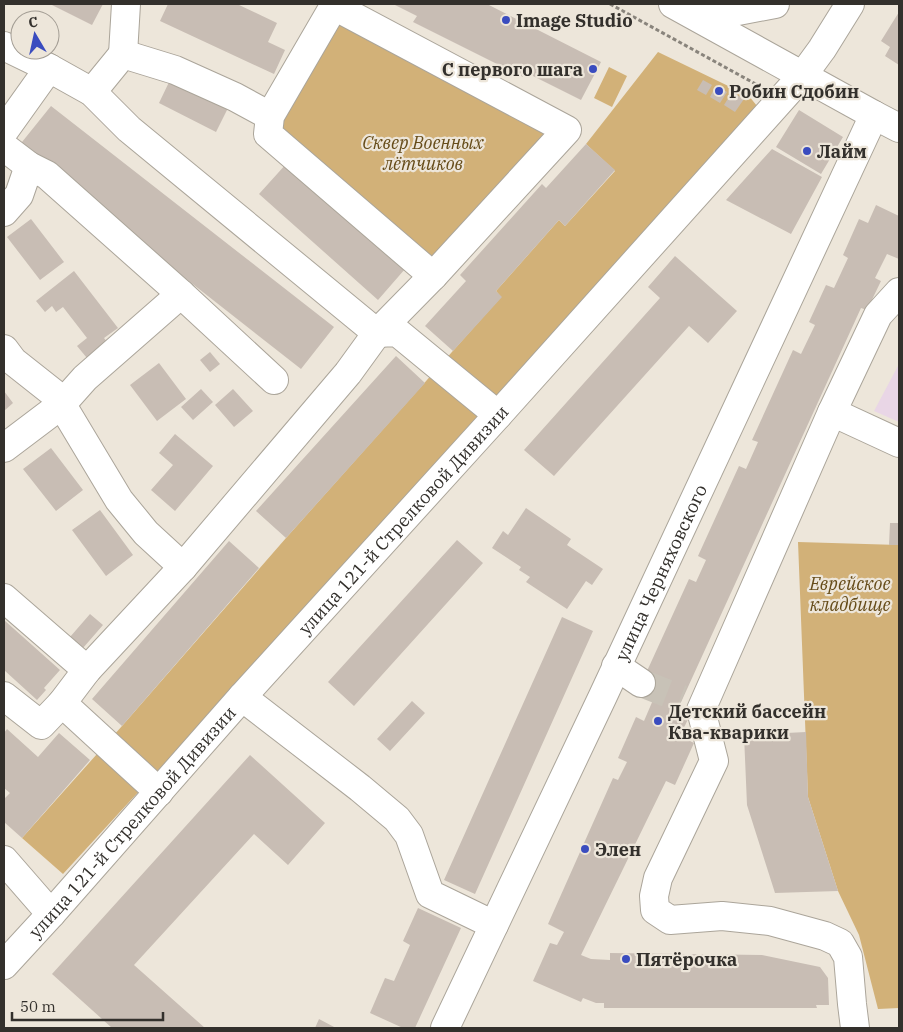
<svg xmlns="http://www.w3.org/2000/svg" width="903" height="1032" viewBox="0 0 903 1032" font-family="'IBM Plex Serif',serif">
<rect width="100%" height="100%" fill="#ede6da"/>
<path fill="#e9d6e6" d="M899,364V422L874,411Z"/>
<path fill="#d2b178" d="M338,16L556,129L432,267L277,133Z
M658,52L749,96L757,106L754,121L63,874L22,838L122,726L286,538L501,297L496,291L559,220L565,226L615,171L586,144Z
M609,67L627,76L612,107L594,98Z
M798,542L899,545V1008L878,1009L859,935L838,891L808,797Z"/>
<path fill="#c8bdb4" d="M50,4H103L92,25Z
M168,4H237L277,23L268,42L285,50L274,74L160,21Z
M393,4H487L601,62L581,100L525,72L523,77L413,22L417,16Z
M899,12V65L885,56L890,47L881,41Z
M171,78L229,106L216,132L159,103Z
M703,80L712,85L706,95L697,90Z
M716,85L727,92L720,103L710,97Z
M732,92L744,99L735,112L724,105Z
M51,106L334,327L301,369L18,147Z
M799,110L843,137L821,174L776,147Z
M586,144L615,170L565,226L559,220L496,291L502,297L453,351L425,326L466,281L460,275L542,184L546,188Z
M772,149L822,177L791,234L726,200Z
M287,163L405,269L378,300L259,194Z
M876,205L899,216V259L887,254L875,278L881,281L867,310L861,308L677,711L689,717L680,736L694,743L675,785L666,781L581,955L591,959L610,960V953L762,955L820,967L828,978L829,1005H816L817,1008H604V1003H596L583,998L581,1002L533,981L550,943L557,945L564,932L548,924L613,778L618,780L627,762L618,758L636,717L644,721L653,700L637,693L689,579L696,582L706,560L698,556L739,466L746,469L758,442L752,440L793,350L801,354L815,325L809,322L826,285L834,288L848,258L843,255L859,219L868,223Z
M31,219L64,262L40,280L7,237Z
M675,256L737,311L708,343L689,326L554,476L524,450L660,298L648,287Z
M74,271L118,328L104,338L107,342L87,358L77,346L87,338L63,307L56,312L52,306L45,312L36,301Z
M210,352L220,364L210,372L200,360Z
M396,356L425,383L286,538L256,511Z
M159,363L186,399L157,421L130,385Z
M201,389L213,402L193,420L181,407Z
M233,389L253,411L234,427L215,405Z
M4,391L13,403L4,411Z
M175,434L213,466L175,511L151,490L173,465L159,453Z
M51,448L83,490L56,511L23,469Z
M526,508L571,539L567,545L603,569L592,585L586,581L567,609L526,582L530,577L519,570L521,567L492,548L503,531L508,535Z
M100,510L133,555L106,576L72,530Z
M890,523H899V545H889Z
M457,540L483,563L354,706L328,682Z
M229,541L259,568L122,726L92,699Z
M90,614L103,625L83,648L70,637Z
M562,617L593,631L475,894L444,880Z
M4,620L60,670L44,688L46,690L37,700L4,670Z
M412,701L425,713L390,751L377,739Z
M7,729L38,757L59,733L90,760L22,838L4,822V799L10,793L4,788V733Z
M806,732L808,797L838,891L775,893L747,805L744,735Z
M250,755L325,823L288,865L254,834L134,965L205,1028H112L52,974Z
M418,908L461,928L415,1028H403L370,1013L385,978L394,981L410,945L403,941Z
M319,1019L336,1028H315Z"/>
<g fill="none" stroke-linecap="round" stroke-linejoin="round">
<path stroke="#c8c2b7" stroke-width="28" stroke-dasharray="28 14" stroke-linecap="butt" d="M641,683L682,699"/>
<g stroke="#aba59a" stroke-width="30">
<g id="minor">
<path d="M335,4L334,6L567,130L433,276L377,333L397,332L498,415"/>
<path d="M673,4L874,115L899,128"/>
<path d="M700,4L738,11L775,4"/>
<path d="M334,6L270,116L268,134L433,276"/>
<path d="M4,46L49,68L92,92L129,129L377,333L348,373L183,567L87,670L62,703L41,725L4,696"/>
<path d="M123,54L126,4"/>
<path d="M92,92L123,54L175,70L235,97L270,116"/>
<path d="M4,131L49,68"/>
<path d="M4,147L29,166L47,175L181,294L274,380"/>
<path d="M4,212L19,195L29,166"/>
<path d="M899,292L878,315L832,412L899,443"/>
<path d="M4,349L13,361L56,395L119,500L146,533L183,567"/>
<path d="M832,412L701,710L714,761L658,878L654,896L655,910L670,920L722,916L770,921L825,936L840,943L848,957L852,1004L855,1028"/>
<path d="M4,448L61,405L85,378L181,294"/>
<path d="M4,598L87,670"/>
<path d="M616,666L641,683"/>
<path d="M242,697L360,788L397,819L409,835L430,894L494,925"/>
<path d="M62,703L159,792"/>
<path d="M4,860L51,914"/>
<path id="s1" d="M4,965L51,914L242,697L498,415L803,75L822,49L850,4"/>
<path id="s2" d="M445,1028L602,698L874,115"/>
</g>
</g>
<path stroke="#89847c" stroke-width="3" stroke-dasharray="4 2.5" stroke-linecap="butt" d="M610,4L763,88"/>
<use href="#minor" stroke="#fff" stroke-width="28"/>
</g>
<g fill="#3a4cbf" stroke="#ede6da" stroke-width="2">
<circle cx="506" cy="20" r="5"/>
<circle cx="593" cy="69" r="5"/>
<circle cx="719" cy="91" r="5"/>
<circle cx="807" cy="151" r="5"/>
<circle cx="658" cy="721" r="5"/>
<circle cx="585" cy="849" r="5"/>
<circle cx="626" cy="959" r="5"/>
</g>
<g text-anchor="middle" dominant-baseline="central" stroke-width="4.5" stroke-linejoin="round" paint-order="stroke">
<g font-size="18" font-weight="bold" fill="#33302c" stroke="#ede6da" text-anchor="start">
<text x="516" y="20">Image Studio</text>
<text x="583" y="69" text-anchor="end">С первого шага</text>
<text x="729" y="91">Робин Сдобин</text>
<text x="817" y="151">Лайм</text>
<text x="668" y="711">Детский бассейн<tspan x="668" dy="21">Ква-кварики</tspan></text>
<text x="595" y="849">Элен</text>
<text x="636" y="959">Пятёрочка</text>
</g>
<g font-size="18" font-style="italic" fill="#664c19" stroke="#ede6da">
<text x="423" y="142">Сквер Военных<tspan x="423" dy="21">лётчиков</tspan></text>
<text x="850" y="583">Еврейское<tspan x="850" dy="21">кладбище</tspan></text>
</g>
<g font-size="18" fill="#33302c" stroke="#ede6da">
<text stroke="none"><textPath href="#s1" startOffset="598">улица 121-й Стрелковой Дивизии</textPath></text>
<text stroke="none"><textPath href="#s2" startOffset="504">улица Черняховского</textPath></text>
<text stroke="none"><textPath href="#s1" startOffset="192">улица 121-й Стрелковой Дивизии</textPath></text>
</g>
</g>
<rect width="903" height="1032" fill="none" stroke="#33302c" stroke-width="10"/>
<g transform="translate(35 35) rotate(351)"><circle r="24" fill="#ede6da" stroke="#a39d94"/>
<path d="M0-4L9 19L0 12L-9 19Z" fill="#3a4cbf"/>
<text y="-8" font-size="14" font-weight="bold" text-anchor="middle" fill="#33302c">С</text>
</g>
<path d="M12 1012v8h151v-8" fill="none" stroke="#33302c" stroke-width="2.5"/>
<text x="20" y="1012" font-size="15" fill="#33302c" stroke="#ede6da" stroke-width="4" paint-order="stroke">50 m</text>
</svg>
